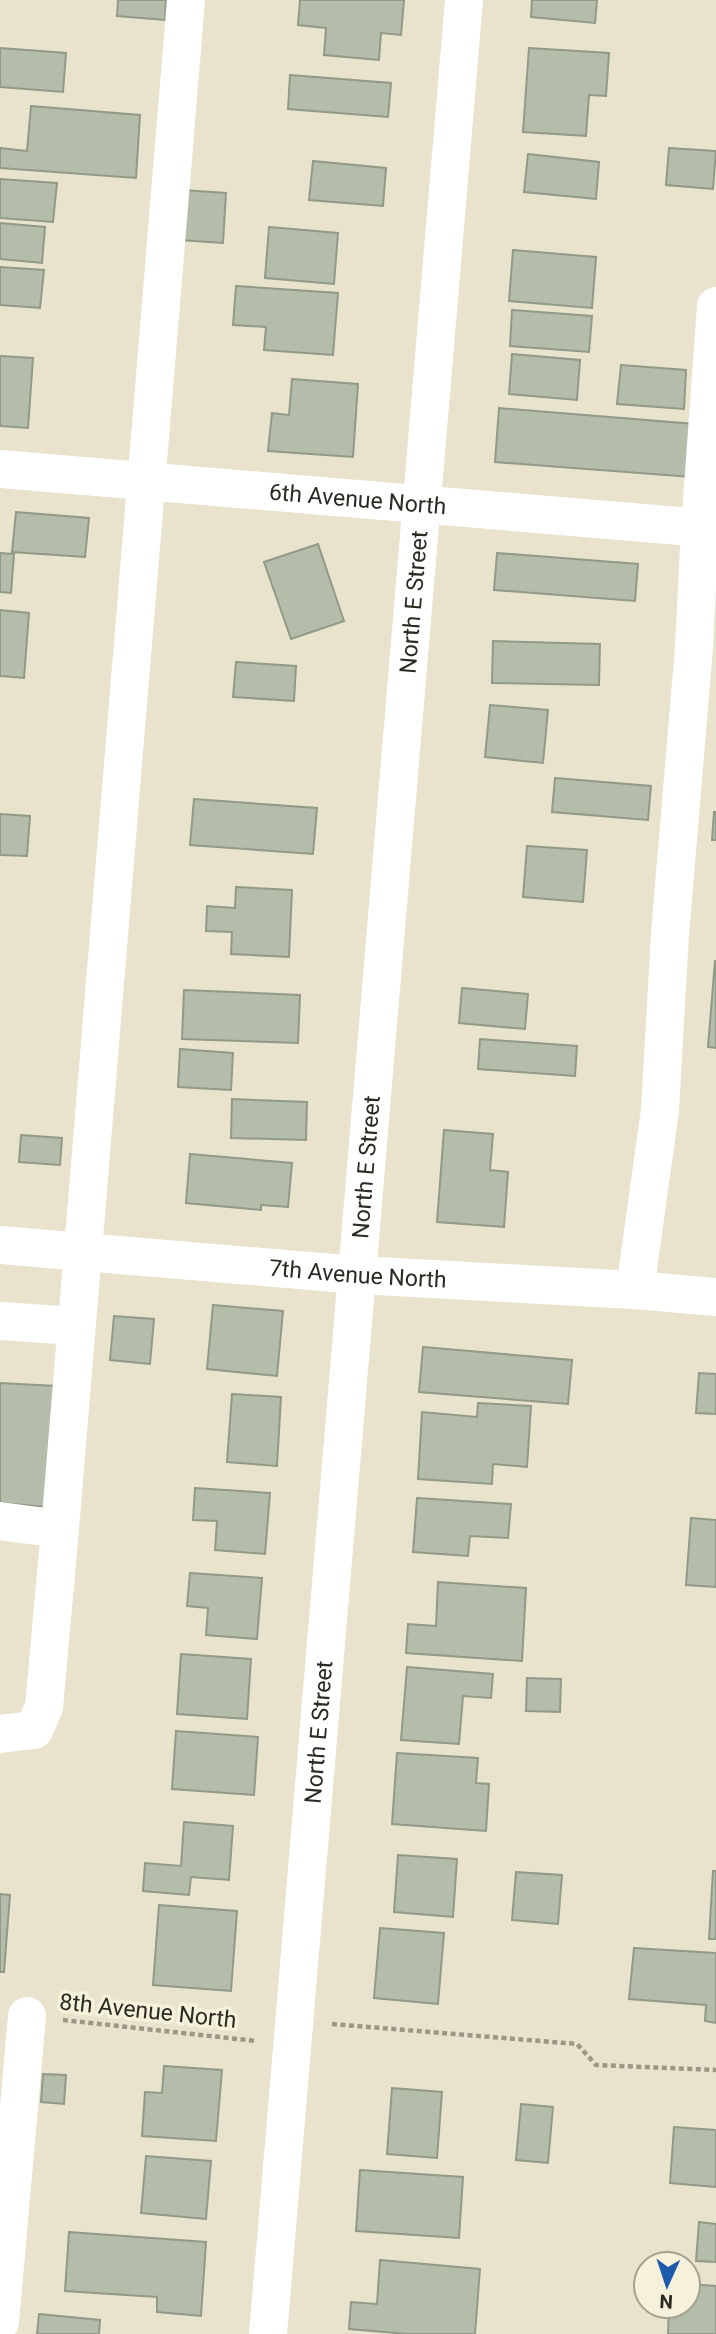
<svg xmlns="http://www.w3.org/2000/svg" width="716" height="2334" viewBox="0 0 716 2334" font-family="Roboto,sans-serif">
<rect width="100%" height="100%" fill="#e9e3ce"/>
<path fill="#b4bdaa" stroke="#919a87" stroke-width="2" d="M118,0H166L165,20L117,16Z
M300,0H404L401,35L381,33L379,60L324,55L326,28L298,25Z
M532,0H597L595,23L531,17Z
M0,48L66,53L63,92L0,87Z
M529,48L609,53L606,96L589,95L586,136L523,132Z
M290,75L391,83L388,117L288,109Z
M31,106L140,115L136,178L0,168V148L27,151Z
M669,148L716,151L713,189L666,185Z
M528,154L599,162L596,199L524,192Z
M313,161L386,168L383,206L309,200Z
M0,179L57,183L53,222L0,218Z
M182,190L226,193L223,243L179,240Z
M0,223L45,227L42,263L0,259Z
M269,227L338,233L334,284L265,278Z
M513,250L596,257L592,308L509,301Z
M0,267L44,270L40,308L0,305Z
M236,286L338,293L333,355L264,350L266,327L233,325Z
M512,310L592,316L589,352L510,346Z
M512,354L580,360L577,400L509,394Z
M0,356L33,358L28,428L0,426Z
M621,365L686,370L684,409L617,404Z
M292,379L358,384L353,457L268,451L272,413L289,415Z
M499,408L695,424L691,477L495,462Z
M16,512L89,518L85,557L12,552Z
M318,544L344,621L291,639L264,562Z
M0,553L14,554L11,593L0,592Z
M497,553L638,564L635,601L494,590Z
M0,610L29,613L24,678L0,676Z
M493,641L600,644L599,685L492,683Z
M236,662L296,666L294,701L233,697Z
M490,705L548,710L543,763L485,757Z
M555,778L651,786L648,820L552,812Z
M194,799L317,808L313,854L190,845Z
M714,812H716V840H712Z
M0,814L30,816L27,856L0,855Z
M527,846L587,850L583,902L523,897Z
M236,887L292,890L289,957L231,954L232,932L206,931L207,906L235,908Z
M715,961H716V1048L708,1047Z
M462,988L528,994L525,1029L459,1023Z
M184,990L300,995L298,1043L182,1039Z
M480,1039L577,1046L575,1076L478,1069Z
M180,1049L233,1053L231,1090L178,1087Z
M232,1099L307,1102L306,1140L231,1138Z
M444,1130L493,1134L490,1170L508,1172L504,1227L437,1222Z
M21,1135L62,1138L60,1165L19,1162Z
M190,1154L292,1163L288,1207L261,1205V1210L186,1203Z
M213,1305L283,1311L277,1376L207,1369Z
M114,1316L154,1319L150,1364L110,1360Z
M423,1347L572,1360L568,1404L419,1392Z
M699,1373L716,1374V1414L696,1413Z
M0,1383L56,1386L47,1507L0,1503Z
M232,1394L281,1397L277,1466L227,1462Z
M478,1403L531,1406L527,1467L493,1464L492,1484L418,1479L422,1412L477,1417Z
M195,1488L270,1493L265,1554L215,1550L217,1521L193,1520Z
M417,1498L511,1504L508,1538L470,1536L468,1556L413,1552Z
M691,1518L716,1520V1587L686,1585Z
M190,1573L262,1578L257,1639L206,1635L208,1608L187,1606Z
M438,1582L526,1588L522,1661L406,1653L408,1624L436,1626Z
M181,1654L251,1659L247,1719L177,1714Z
M407,1667L493,1674L491,1698L463,1696L459,1744L401,1740Z
M527,1678L561,1679L560,1712L526,1711Z
M176,1731L258,1737L254,1795L172,1789Z
M397,1753L478,1758L476,1783L489,1784L486,1831L392,1824Z
M184,1822L233,1826L229,1880L191,1877L189,1895L143,1891L145,1863L181,1866Z
M398,1855L457,1859L453,1917L394,1912Z
M713,1871H716V1939H709Z
M516,1872L562,1875L558,1924L512,1920Z
M0,1894L10,1895L4,1972H0Z
M159,1905L237,1911L231,1991L153,1985Z
M380,1928L444,1933L438,2004L374,1998Z
M634,1948L716,1953V2023L705,2021L706,2005L629,1999Z
M164,2066L222,2070L216,2141L142,2136L145,2092L162,2093Z
M43,2074L66,2075L64,2104L41,2102Z
M392,2088L442,2092L437,2158L387,2154Z
M521,2104L553,2107L548,2163L516,2160Z
M674,2127L716,2130V2187L670,2183Z
M146,2156L211,2161L206,2219L141,2213Z
M360,2170L463,2177L459,2238L356,2231Z
M699,2222L716,2224V2262L696,2261Z
M69,2232L206,2242L201,2316L157,2312V2297L65,2291Z
M380,2260L480,2269L475,2334H408L349,2329L351,2302L377,2304Z
M688,2284L716,2286V2334H668L669,2307L686,2308L688,2306Z
M39,2314L100,2320L99,2334H37Z"/>
<g fill="none" stroke-linecap="round" stroke-linejoin="round">
<path stroke="#9b9787" stroke-width="4.5" stroke-dasharray="5 3.5" stroke-linecap="butt" d="M63,2020L256,2041
M332,2024L577,2044L596,2065L716,2070"/>
<g stroke="#fff" stroke-width="38">
<path id="s1" d="M0,469L716,529"/>
<path id="s2" d="M0,1245L358,1275L635,1290L716,1297"/>
<path d="M635,1290L660,1110L670,934L694,647L700,528L716,306"/>
<path d="M0,1321L76,1326"/>
<path d="M0,1521L60,1529L186,0"/>
<path d="M0,1734L34,1730L44,1707L60,1529"/>
<path d="M0,2322L27,2016"/>
<path id="s3" d="M268,2334L464,0"/>
</g>
</g>
<g text-anchor="middle" dominant-baseline="central" stroke-width="7" stroke-linejoin="round" paint-order="stroke">
<g font-size="23" fill="#2c2a22" stroke="#f6f1db">
<text stroke="none"><textPath href="#s1" startOffset="359">6th Avenue North</textPath></text>
<text stroke="none"><textPath href="#s3" startOffset="1738">North E Street</textPath></text>
<text stroke="none"><textPath href="#s3" startOffset="1171">North E Street</textPath></text>
<text stroke="none"><textPath href="#s2" startOffset="359">7th Avenue North</textPath></text>
<text stroke="none"><textPath href="#s3" startOffset="604">North E Street</textPath></text>
<text transform="translate(148 2011) rotate(6)">8th Avenue North</text>
</g>
</g>
<g transform="translate(667 2285) rotate(183)"><circle r="33" fill="#f6f1db" stroke="#a5a191" stroke-width="2"/>
<path d="M0-5L12 26L0 18L-12 26Z" fill="#1c5aab"/>
<text y="-10" font-size="19" font-weight="bold" text-anchor="middle" fill="#2c2a22">N</text>
</g>
</svg>
